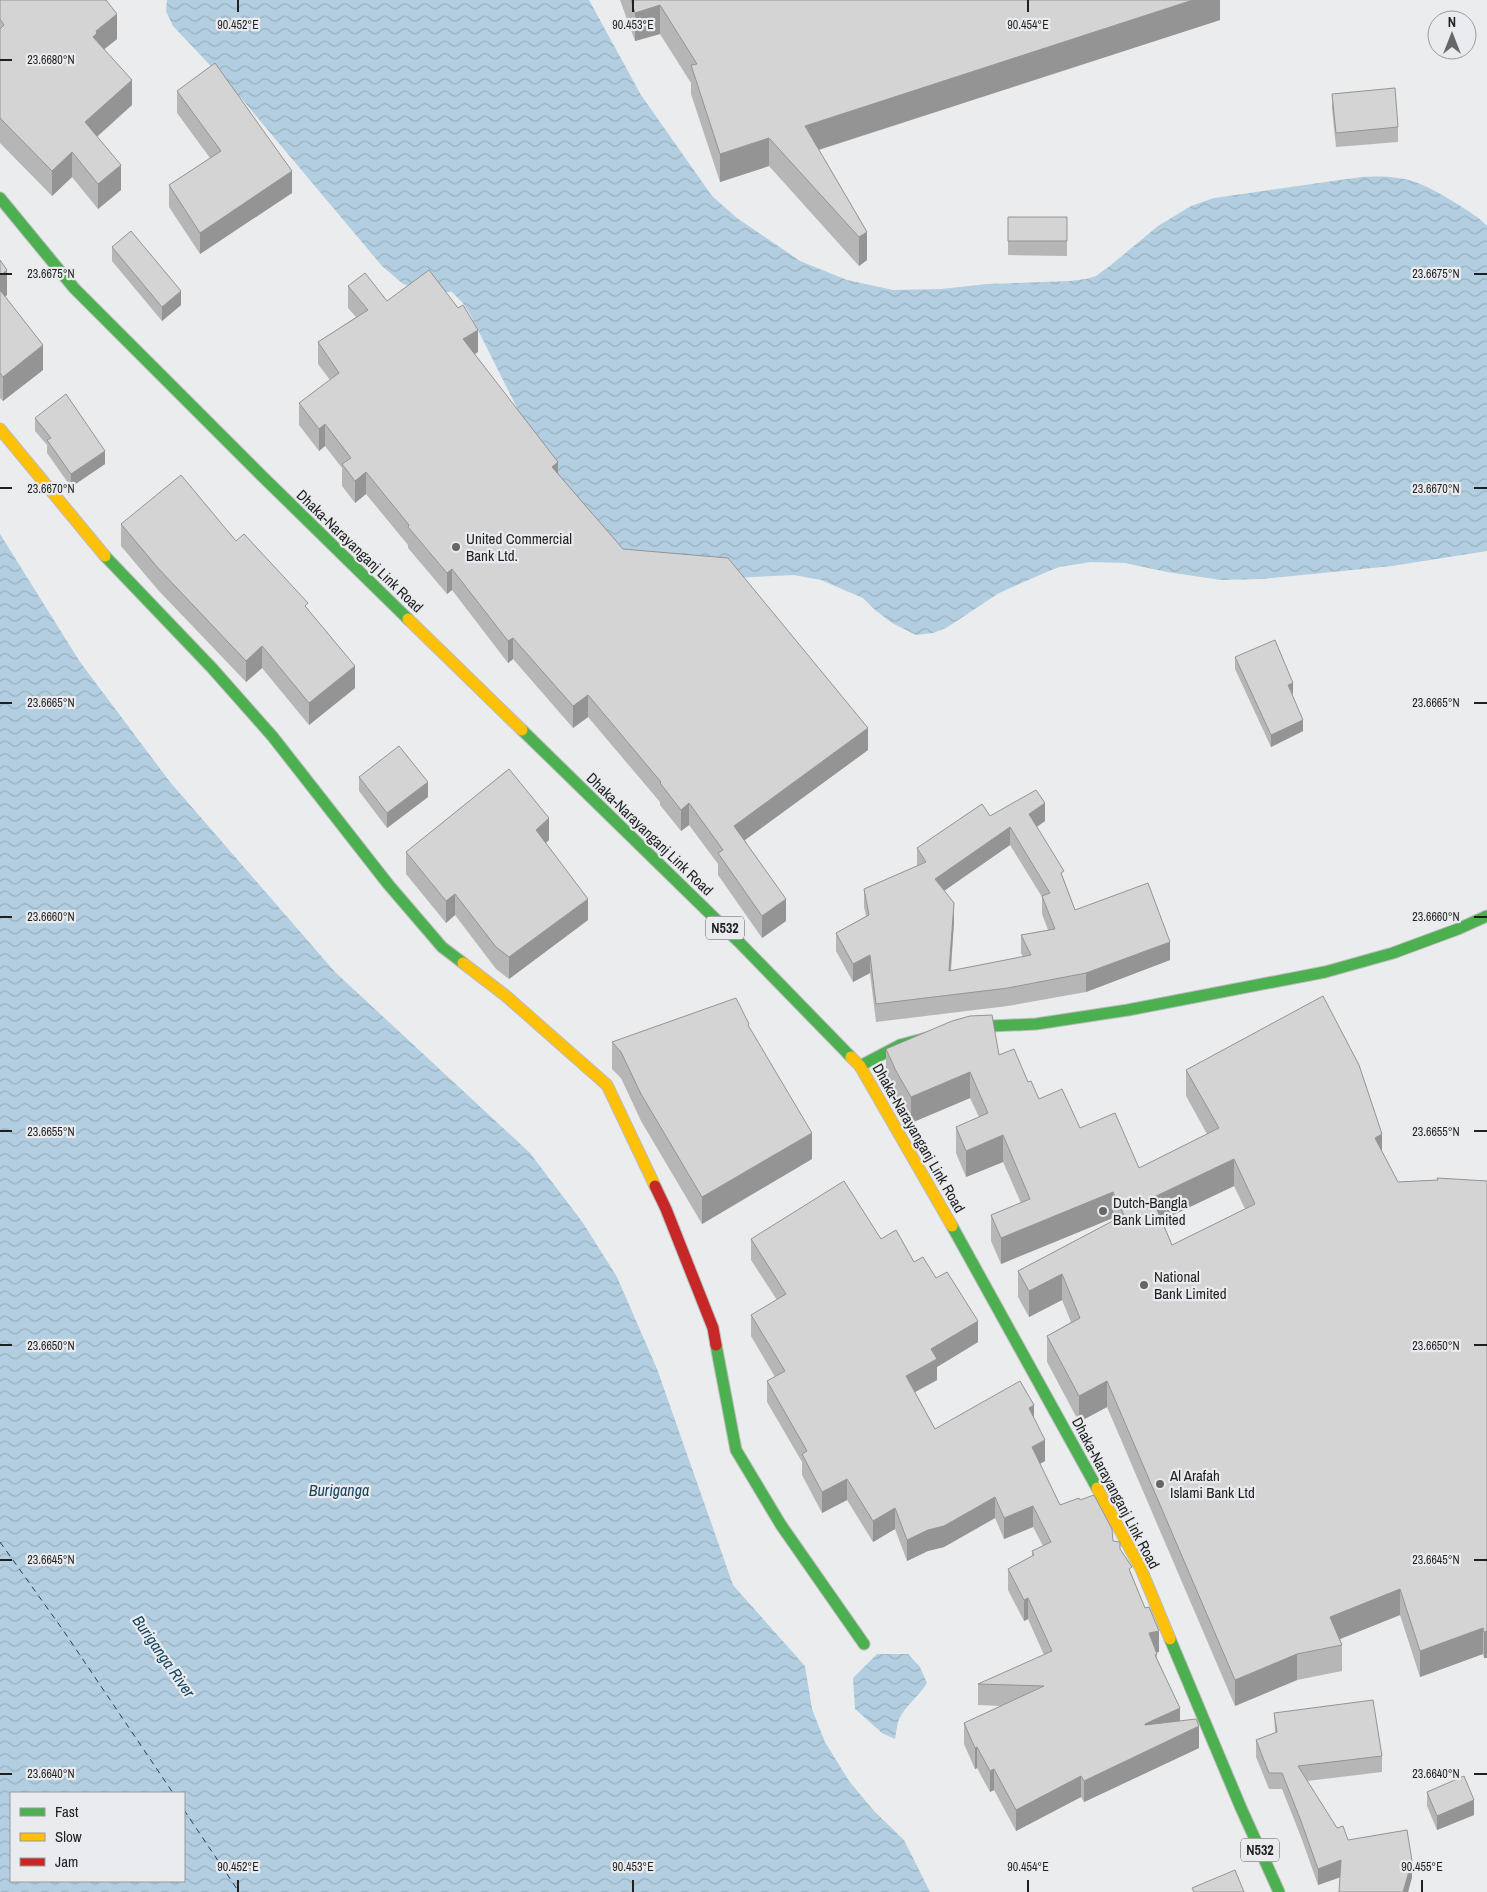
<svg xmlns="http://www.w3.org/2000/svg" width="1487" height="1892" viewBox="0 0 1487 1892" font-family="'Archivo Narrow',sans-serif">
<defs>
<pattern id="water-waves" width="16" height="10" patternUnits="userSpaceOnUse" patternTransform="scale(1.25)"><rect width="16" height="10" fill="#b2cee0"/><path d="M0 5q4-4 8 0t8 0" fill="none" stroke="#99b1c0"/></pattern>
</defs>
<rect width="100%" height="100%" fill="#ebeced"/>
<path fill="url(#water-waves)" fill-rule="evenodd" d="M167,0H589L641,95L712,196L737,218L800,261L847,280L893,290L941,289L987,284L1070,281L1086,279L1096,276L1111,265L1158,226L1191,206L1214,198L1361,177C1406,174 1422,182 1459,205C1468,211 1479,217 1487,226V551L1392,566L1262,579L1221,580L1167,572L1125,563L1091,562L1059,567L1042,574L999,593L946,628L933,633L916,635L892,623L875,610L863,598L821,580L794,575L734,578L612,550L552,466L524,422L470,314L462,302L452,292L421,290L403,284L382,266L241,98L173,26L166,11Z
M0,534L80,662L170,782L335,972L530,1153L583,1223L617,1277L657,1369L733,1585L805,1666L812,1709L825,1742L849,1781L874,1811L904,1840L930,1892H0ZM184,1793V1881H11V1793Z
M877,1654H908L920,1667L927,1683C919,1696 906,1705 899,1719C897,1725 896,1733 895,1739L882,1733L855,1709L853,1678Z"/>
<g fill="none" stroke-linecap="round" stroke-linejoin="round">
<path stroke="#14445f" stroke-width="1" stroke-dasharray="6 5" stroke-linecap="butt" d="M0,1542L63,1630L173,1793
M184,1810L239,1892"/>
<g stroke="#bcbcbd" stroke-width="13">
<path id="fast" d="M0,198L74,288L263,477L408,619
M105,556L212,668L273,737L388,884L442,947L463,963
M522,730L738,941L851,1057
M860,1066L900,1045L968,1027L1036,1024L1128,1010L1325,972L1393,953L1458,929L1487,916
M952,1226L1097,1488
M716,1345L736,1450L781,1525L864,1644
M1170,1639L1241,1808L1279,1892"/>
</g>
<g stroke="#bcbcbd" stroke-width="13">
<path id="slow" d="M0,429L105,556
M408,619L522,730
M463,963L506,996L607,1085L655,1186
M851,1057L860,1066L952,1226
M1097,1488L1141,1569L1170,1639"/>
</g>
<g stroke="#bcbcbd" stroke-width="13">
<path id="jam" d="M655,1186L666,1209L713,1328L716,1345"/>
</g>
<use href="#fast" stroke="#4caf50" stroke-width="11"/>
<use href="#slow" stroke="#ffc107" stroke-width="11"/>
<use href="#jam" stroke="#c62828" stroke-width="11"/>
</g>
<path fill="#b6b6b6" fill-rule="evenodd" d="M0,0L117,39L104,49L132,105L97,137L121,190L98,209L72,177L52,196L0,143Z
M620,0H1220V20L819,150L867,232V260L859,266L769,166L720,182L691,94V83L660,34L635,41Z
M177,91L292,193L200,254L169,207V185L210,158L177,113Z
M1332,94L1398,127V142L1336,147L1332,109Z
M1008,217H1067V256L1008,255Z
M112,247L181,305L162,321L112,261Z
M0,260L7,295L5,297L43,370L3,401L0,398Z
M348,286L387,301L478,352L475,354L558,473L623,549L868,750L745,840L786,921L762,938L718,875V864L689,825L681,831L660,805V802L588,717L573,728L513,659L508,663L452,590L447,594L408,548V545L366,494L355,503L342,486V468L325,446L319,451L299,425V403L330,380L318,364V342L356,317L348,308Z
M35,418L105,464L71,487L47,453V445L35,431Z
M121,524L236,541L308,609L355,688L309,725L262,668L246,682L158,590L121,546Z
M1235,657L1292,695L1303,731L1271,747L1235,669Z
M359,777L428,797L387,828L359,791Z
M990,816L1045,821L1037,827L1064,880L1075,910L1170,960L1086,992L1008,1006L876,1022L870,973L853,982L836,951V933L866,916L864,907V889L917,866V848ZM1010,845L1042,897V914L1048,930L1021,935V953L1023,957L951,971L954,922L944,891Z
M549,840L546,843L588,920L509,979L496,969L455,915L446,923L406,874V852Z
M749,1028L812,1159L702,1224L641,1121L621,1078L612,1069V1042Z
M886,1049L999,1055L1028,1082L1039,1099L1139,1168L1207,1134L1186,1096V1070L1382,1152L1398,1182L1487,1181V1658H1484L1483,1654L1420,1677L1400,1615L1340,1639L1342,1645V1671L1297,1680L1235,1706L1107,1407L1079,1422L1047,1362V1336L1071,1322L1062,1300L1029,1317L1018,1297V1271L1114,1220L1113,1218L1001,1264L991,1241V1215L1021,1203L1003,1162L966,1177L956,1153V1127L979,1117L970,1098L911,1123L896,1097L886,1075ZM1234,1186L1245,1209L1172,1245L1162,1220Z
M751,1239H881L914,1262L978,1342L937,1367V1380L915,1392L935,1429L1034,1418L1045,1461L1040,1464L1060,1505L1080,1500L1120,1549L1132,1575L1159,1652H1157V1660L1180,1721L1199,1748L1084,1802L1081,1797L1016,1831L994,1790L990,1792L977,1768L975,1769L964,1744V1723L1001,1706L978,1705V1684L1044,1655L1028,1619L1024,1621L1008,1590V1569L1032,1556V1551L1043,1546L1033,1527L1004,1539L995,1518L944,1547L928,1551L907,1561L895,1529L873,1542L847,1500L822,1513L802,1475V1462L767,1402V1381L775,1377L751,1336V1315L777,1300L751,1260Z
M1274,1713L1382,1756V1772L1307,1781L1337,1828L1348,1840L1412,1877L1408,1892H1339L1340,1877L1318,1885L1301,1837L1282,1789H1269L1256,1757V1740L1275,1733Z
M1427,1792L1474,1815L1437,1830L1427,1806Z"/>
<path fill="#949494" d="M1193,0H1220V20L805,154V126Z
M660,5V34L635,41V13Z
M117,14V39L97,55L93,37L96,31Z
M132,80V105L85,147V122Z
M769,138V166L720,182V154Z
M72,152V177L52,196V171Z
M121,165V190L98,209V184Z
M292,171V193L200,254V233Z
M867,232V260L859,266V237Z
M7,270V295L0,300V276Z
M181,291V305L162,321V307Z
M478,330V352L463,361V339Z
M43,345V370L3,401V377Z
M325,424V446L319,451V429Z
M105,451V464L71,487V474Z
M558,462V484L552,467Z
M366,472V494L355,503V481Z
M452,569V590L447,594V573Z
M513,638V659L508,663V641Z
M262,646V668L246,682V661Z
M355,666V688L309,725V703Z
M1293,683V695L1288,685Z
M588,695V717L573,728V706Z
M1303,720V731L1271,747V735Z
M868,728V750L734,848V826Z
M428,782V797L387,828V813Z
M689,803V825L681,831V810Z
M1045,803V821L1029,832V814Z
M549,818V840L536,851V830Z
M1010,827V845L935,897V879Z
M455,894V915L446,923V901Z
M588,899V920L509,979V957Z
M786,899V921L762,938V916Z
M954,903V922L949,989V971Z
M1170,942V960L1086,992V973Z
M870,955V973L853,982V964Z
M970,1072V1098L911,1123V1097Z
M812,1133V1159L702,1224V1197Z
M1382,1134V1160L1375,1138Z
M1003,1135V1162L966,1177V1151Z
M1234,1159V1186L1152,1225V1198Z
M1113,1192V1218L1001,1264V1238Z
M1062,1274V1300L1029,1317V1291Z
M978,1321V1342L937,1367V1380L906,1397V1376L931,1349Z
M1107,1381V1407L1079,1422V1396Z
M1034,1405V1426L1029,1408Z
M1045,1440V1461L1032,1468V1447Z
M847,1479V1500L822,1513V1492Z
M995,1497V1518L944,1547L928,1551L907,1561V1540Z
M1033,1506V1527L1004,1539V1518Z
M895,1508V1529L873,1542V1521Z
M1400,1589V1615L1330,1643V1617Z
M1028,1598V1619L1024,1621V1600Z
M1483,1628V1654L1420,1677V1651Z
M1159,1631V1652L1149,1654V1633Z
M1487,1631V1658H1484V1632Z
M1297,1654V1680L1235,1706V1680Z
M1180,1708V1729L1145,1745V1724Z
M1199,1726V1748L1084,1802V1781Z
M977,1747V1768L975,1769V1748Z
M994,1769V1790L990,1792V1771Z
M1081,1776V1797L1016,1831V1810Z
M1474,1800V1815L1437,1830V1816Z
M1341,1860V1877L1318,1885V1869Z
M1412,1861V1877L1408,1892H1403Z"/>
<path fill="#d4d4d4" stroke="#949494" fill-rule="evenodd" d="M0,0H106L117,14L96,31L97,33L93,37L132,80L85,122L121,165L98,184L72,152L52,171L0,118V29L4,25L0,19Z
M631,0H1193L805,126L867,232L859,237L769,138L720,154L691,65L697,64L660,5L635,13Z
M215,63L292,171L200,233L169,185L221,151L177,91Z
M1395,88L1398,127L1336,133L1332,94Z
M1008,217H1067V241H1008Z
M131,231L181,291L162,307L112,247Z
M0,260L7,270L0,276Z
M429,270L458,308L463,305L478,330L463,339L558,462L552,467L623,549L728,558L868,728L734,826L786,899L762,916L718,853L723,850L689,803L681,810L660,783L661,782L588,695L573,706L513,638L508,641L452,569L447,573L408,527L409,525L366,472L355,481L342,464L351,458L325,424L319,429L299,403L339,373L318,342L368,310L348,286L365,273L387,301Z
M0,290L43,345L3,377L0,373Z
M66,394L105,451L71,474L47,440L51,438L35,418Z
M181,475L236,541L244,534L308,603L305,606L355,666L309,703L262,646L246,661L158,568L121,524Z
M1275,640L1293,683L1288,685L1303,720L1271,735L1235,657Z
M399,746L428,782L387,813L359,777Z
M509,769L549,818L536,830L588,899L509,957L496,947L455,894L446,901L406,852Z
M1036,790L1045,803L1029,814L1064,871L1061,873L1075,910L1148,883L1170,942L1086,973L1008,988L876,1004L870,955L853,964L836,933L869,915L864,889L926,862L917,848L982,804L990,816ZM1010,827L1050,893L1042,896L1055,929L1021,935L1031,955L949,971L954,903L935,879Z
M1323,996L1359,1065L1382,1134L1375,1138L1398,1182L1438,1180L1437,1178L1487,1181V1631L1484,1632L1483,1628L1420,1651L1400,1589L1330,1617L1342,1645L1297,1654L1235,1680L1107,1381L1079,1396L1047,1336L1080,1318L1062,1274L1029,1291L1018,1271L1124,1215L1113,1192L1001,1238L991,1215L1030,1199L1003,1135L966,1151L956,1127L988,1113L970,1072L911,1097L896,1071L886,1049L952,1021L970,1016L992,1015L999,1055L1014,1049L1028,1082L1031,1081L1039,1099L1062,1089L1080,1128L1115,1113L1139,1168L1219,1128L1186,1070ZM1234,1159L1255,1204L1172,1245L1152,1198Z
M736,998L749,1024L748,1025L812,1133L702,1197L641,1094L621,1052L612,1042Z
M844,1181L881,1239L896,1230L914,1262L923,1257L936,1278L947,1272L978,1321L931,1349L937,1359L906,1376L935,1429L1020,1381L1034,1405L1029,1408L1045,1440L1032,1447L1060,1505L1079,1498L1080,1500L1094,1495L1112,1529L1113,1541L1120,1542V1549L1132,1567L1129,1569L1145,1608L1149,1607L1159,1631L1149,1633L1157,1654L1155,1655L1180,1708L1145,1724V1725L1196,1719L1199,1726L1084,1781L1081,1776L1016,1810L994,1769L990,1771L977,1747L975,1748L964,1723L1044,1686L978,1684L1052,1651L1028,1598L1024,1600L1008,1569L1034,1555L1032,1551L1051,1542L1033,1506L1004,1518L995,1497L944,1526L928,1530L907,1540L895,1508L873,1521L847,1479L822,1492L802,1454L807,1451L767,1381L785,1371L751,1315L786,1294L751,1239Z
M1373,1700L1382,1756L1298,1766L1337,1828L1343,1826L1348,1840L1407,1830L1412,1861L1403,1892H1339L1341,1860L1318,1869L1301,1821L1282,1773H1269L1256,1740L1277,1732L1274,1713Z
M1464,1776L1474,1800L1437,1816L1427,1792Z
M1235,1870L1244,1892H1194L1192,1888Z"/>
<path fill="none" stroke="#1f2021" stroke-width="2" d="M238,0V12M633,0V12M1028,0V12M0,60H12M0,274H12M1474,274H1487M0,488H12M1474,488H1487M0,703H12M1474,703H1487M0,917H12M1474,917H1487M0,1131H12M1474,1131H1487M0,1345H12M1474,1345H1487M0,1560H12M1474,1560H1487M0,1774H12M1474,1774H1487M238,1880V1892M633,1880V1892M1028,1880V1892M1422,1880V1892"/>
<g fill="#666768" stroke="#eaebee" stroke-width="2">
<circle cx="456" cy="547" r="5"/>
<circle cx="1103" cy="1211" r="5"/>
<circle cx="1144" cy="1285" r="5"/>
<circle cx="1160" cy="1484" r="5"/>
</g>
<g text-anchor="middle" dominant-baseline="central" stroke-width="4.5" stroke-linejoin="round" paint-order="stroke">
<g fill="#eaebee" stroke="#5c5d5e" stroke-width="1">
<rect x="706" y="916.5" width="38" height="23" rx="4"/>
<rect x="1241" y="1838.5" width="38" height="23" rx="4"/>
</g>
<g font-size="14" font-weight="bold" fill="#1f2021">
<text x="725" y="928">N532</text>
<text x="1260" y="1850">N532</text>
</g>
<g font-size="15" fill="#1f2021" stroke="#eaebee" text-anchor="start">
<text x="466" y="538">United Commercial<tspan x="466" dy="17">Bank Ltd.</tspan></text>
<text x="1113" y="1202">Dutch-Bangla<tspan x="1113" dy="17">Bank Limited</tspan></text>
<text x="1154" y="1276">National<tspan x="1154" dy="17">Bank Limited</tspan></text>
<text x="1170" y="1475">Al Arafah<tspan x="1170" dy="17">Islami Bank Ltd</tspan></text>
</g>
<g font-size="15" fill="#1f2021" stroke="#eaebee">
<text transform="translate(360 551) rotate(44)">Dhaka-Narayanganj Link Road</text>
<text transform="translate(650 834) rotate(44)">Dhaka-Narayanganj Link Road</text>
<text transform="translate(919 1138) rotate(60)">Dhaka-Narayanganj Link Road</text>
<text transform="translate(1116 1493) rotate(62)">Dhaka-Narayanganj Link Road</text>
</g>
<g font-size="16" font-style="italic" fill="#14445f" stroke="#eaebee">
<text x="339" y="1490">Buriganga</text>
<text transform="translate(164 1656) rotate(55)">Buriganga River</text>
</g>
</g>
<g font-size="12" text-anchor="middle" fill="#1f2021" stroke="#eaebee" stroke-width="4.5" stroke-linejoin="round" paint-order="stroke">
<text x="238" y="29">90.452°E</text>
<text x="633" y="29">90.453°E</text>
<text x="1028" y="29">90.454°E</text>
<text x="51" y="64">23.6680°N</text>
<text x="51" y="278">23.6675°N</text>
<text x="1436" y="278">23.6675°N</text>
<text x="51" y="493">23.6670°N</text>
<text x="1436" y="493">23.6670°N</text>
<text x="51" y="707">23.6665°N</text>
<text x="1436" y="707">23.6665°N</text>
<text x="51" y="921">23.6660°N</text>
<text x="1436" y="921">23.6660°N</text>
<text x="51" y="1136">23.6655°N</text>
<text x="1436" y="1136">23.6655°N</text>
<text x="51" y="1350">23.6650°N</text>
<text x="1436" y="1350">23.6650°N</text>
<text x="51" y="1564">23.6645°N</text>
<text x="1436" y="1564">23.6645°N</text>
<text x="51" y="1778">23.6640°N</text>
<text x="1436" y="1778">23.6640°N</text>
<text x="238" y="1871">90.452°E</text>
<text x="633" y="1871">90.453°E</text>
<text x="1028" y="1871">90.454°E</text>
<text x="1422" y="1871">90.455°E</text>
</g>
<rect x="10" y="1792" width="175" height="90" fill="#eaebee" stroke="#999a9c"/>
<rect x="20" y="1808" width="25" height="8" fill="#4caf50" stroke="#999a9c"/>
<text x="55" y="1817" font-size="15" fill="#1f2021">Fast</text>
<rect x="20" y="1833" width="25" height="8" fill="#ffc107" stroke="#999a9c"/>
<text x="55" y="1842" font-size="15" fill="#1f2021">Slow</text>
<rect x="20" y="1858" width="25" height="8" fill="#c62828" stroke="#999a9c"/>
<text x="55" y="1867" font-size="15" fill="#1f2021">Jam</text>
<g transform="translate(1452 35)"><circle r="24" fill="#eaebee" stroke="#999a9c"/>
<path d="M0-4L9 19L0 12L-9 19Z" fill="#666768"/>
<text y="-8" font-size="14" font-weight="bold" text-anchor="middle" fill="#1f2021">N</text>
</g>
</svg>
